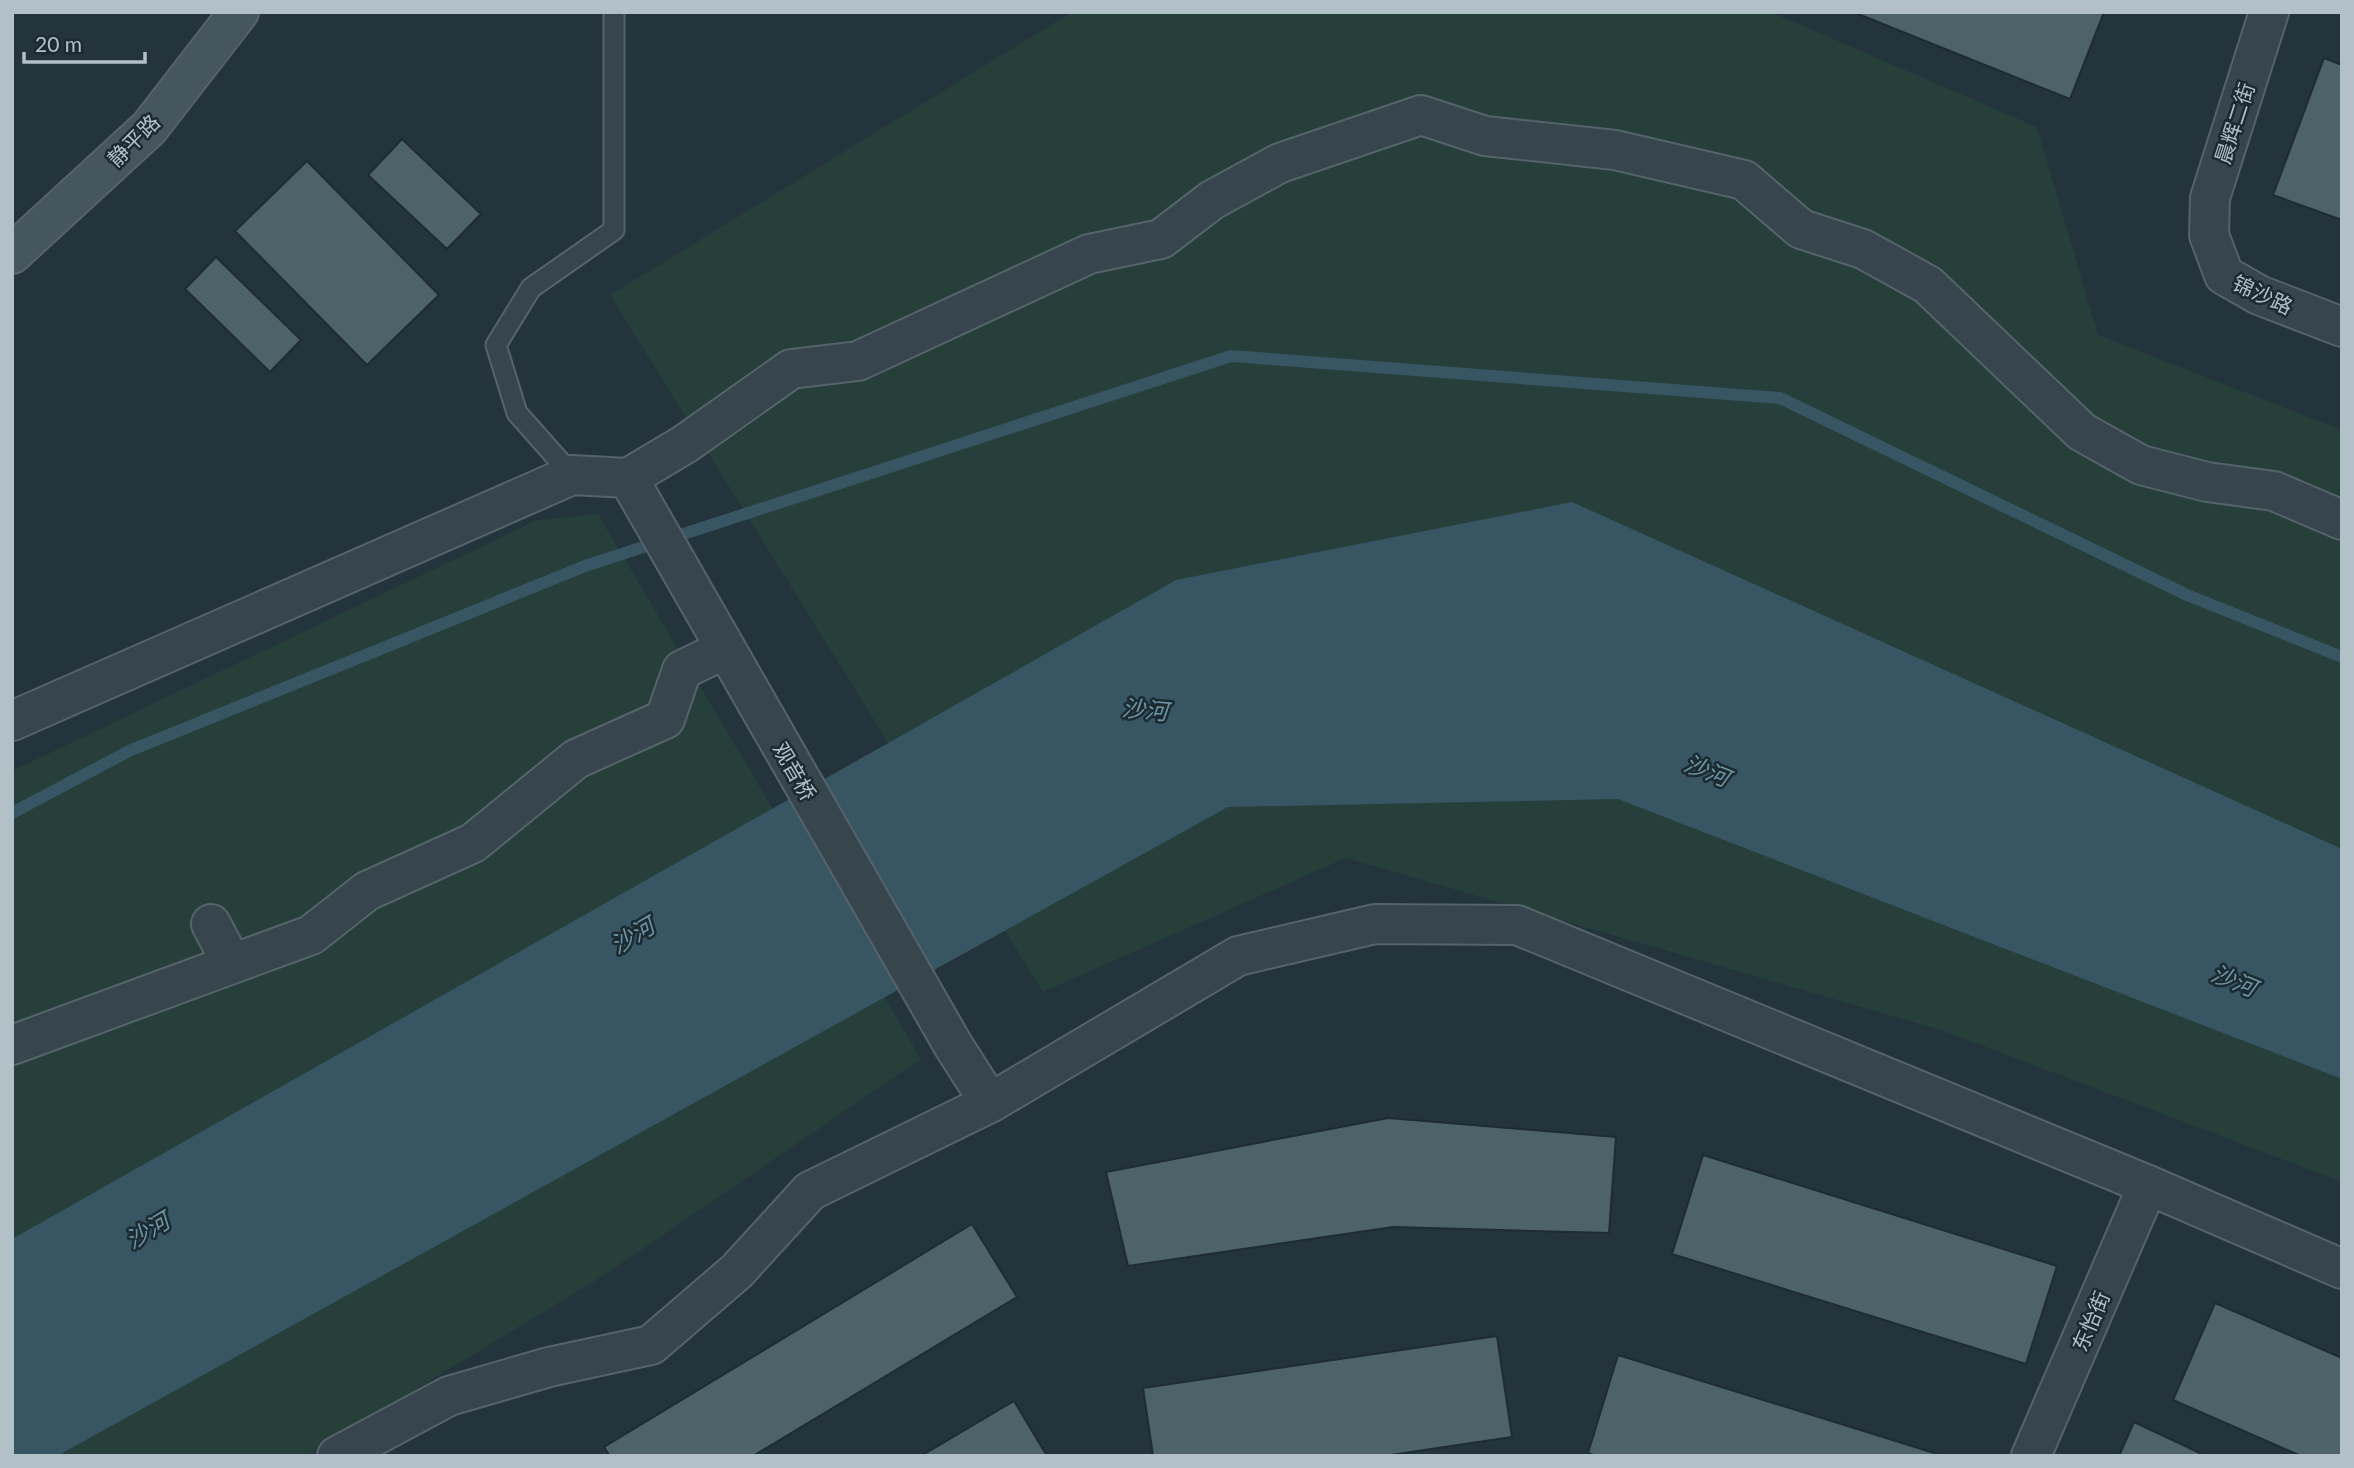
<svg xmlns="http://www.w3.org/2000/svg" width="2354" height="1468" viewBox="0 0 2354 1468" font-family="Lato,'Noto Sans SC',sans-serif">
<rect width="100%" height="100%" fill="#23343c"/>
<path fill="#263f3a" d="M1072,12H1771L2037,127L2098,335L2342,430V1182L1941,1030L1346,858L1043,992L610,295Z
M598,514L921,1059L603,1276L306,1456H12V771L537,520Z"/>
<path fill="#375562" d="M1572,502L2342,849V1079L1618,799L1228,807L57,1456H12V1239L1176,580Z"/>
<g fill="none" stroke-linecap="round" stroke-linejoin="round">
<path stroke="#375562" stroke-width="12" d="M12,813L129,751L585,566L1231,356L1780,398L2187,595L2342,657"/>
</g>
<path fill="#4e6269" stroke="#1e2c33" stroke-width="2" d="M1853,12H2104L2070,99Z
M2324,58L2342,65V220L2273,195Z
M402,139L481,214L447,249L368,175Z
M307,161L439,295L367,365L235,231Z
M216,257L301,340L270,372L185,289Z
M1388,1118L1616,1137L1609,1233L1393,1227L1128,1266L1106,1172Z
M1703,1155L2057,1266L2026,1364L1672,1254Z
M972,1224L1017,1297L753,1456H610L604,1447Z
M2215,1303L2342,1358V1456H2301L2173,1400Z
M1497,1336L1512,1437L1384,1456H1153L1143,1388Z
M1618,1355L1944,1456H1596L1588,1453Z
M1014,1401L1047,1456H921Z
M2134,1422L2200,1453L2198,1456H2119Z"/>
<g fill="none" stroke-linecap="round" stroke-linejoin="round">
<g stroke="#55636a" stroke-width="23">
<path id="lane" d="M572,475L517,413L496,345L531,288L614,230V12"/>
</g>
<g stroke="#55636a" stroke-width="42">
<path id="street" d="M2269,12L2210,198L2209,235L2224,275L2259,295L2342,327
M628,478L685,444L791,369L858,361L1089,254L1161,239L1212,200L1280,163L1421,115L1485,136L1615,150L1744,180L1801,229L1863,249L1928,285L2082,432L2141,465L2207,482L2274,491L2342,520
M12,721L572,475L628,478L953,1045L990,1103
M211,924L232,964
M12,1045L311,935L367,891L473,843L576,759L665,719L682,670L725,649
M337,1456L449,1396L549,1367L651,1345L737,1271L810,1191L990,1103L1238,956L1375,924L1517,925L2148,1185L2342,1269
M2031,1456L2148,1185"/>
</g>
<g stroke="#55636a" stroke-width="42">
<path id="secondary" d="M12,254L149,128L239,12"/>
</g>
<use href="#lane" stroke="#37454c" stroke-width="19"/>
<use href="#street" stroke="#37454c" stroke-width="38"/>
<use href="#secondary" stroke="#45565f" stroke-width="38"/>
</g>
<g text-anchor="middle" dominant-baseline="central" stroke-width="5" stroke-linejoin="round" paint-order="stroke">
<g font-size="21" fill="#b2c0c7" stroke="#1c2a31">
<text transform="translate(2234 123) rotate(-72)">晨辉二街</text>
<text transform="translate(133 140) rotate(-45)">静平路</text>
<text transform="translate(2263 294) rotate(25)">锦沙路</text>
<text transform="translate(795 771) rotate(60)">观音桥</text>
<text transform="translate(2090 1321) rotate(-67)">东怡街</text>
</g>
<g font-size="23" font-style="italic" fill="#6c95a6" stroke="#1c2a31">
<text transform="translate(1145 709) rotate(5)">沙河</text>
<text transform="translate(1707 770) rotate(22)">沙河</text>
<text transform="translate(632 935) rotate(-31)">沙河</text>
<text transform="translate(2234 980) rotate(22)">沙河</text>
<text transform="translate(147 1230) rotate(-31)">沙河</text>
</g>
</g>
<rect width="2354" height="1468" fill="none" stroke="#b2c0c7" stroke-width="28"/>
<path d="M24 52v10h121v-10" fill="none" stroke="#b2c0c7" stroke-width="3.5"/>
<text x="35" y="52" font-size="21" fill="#b2c0c7" stroke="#1c2a31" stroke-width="5" paint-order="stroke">20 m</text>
</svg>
